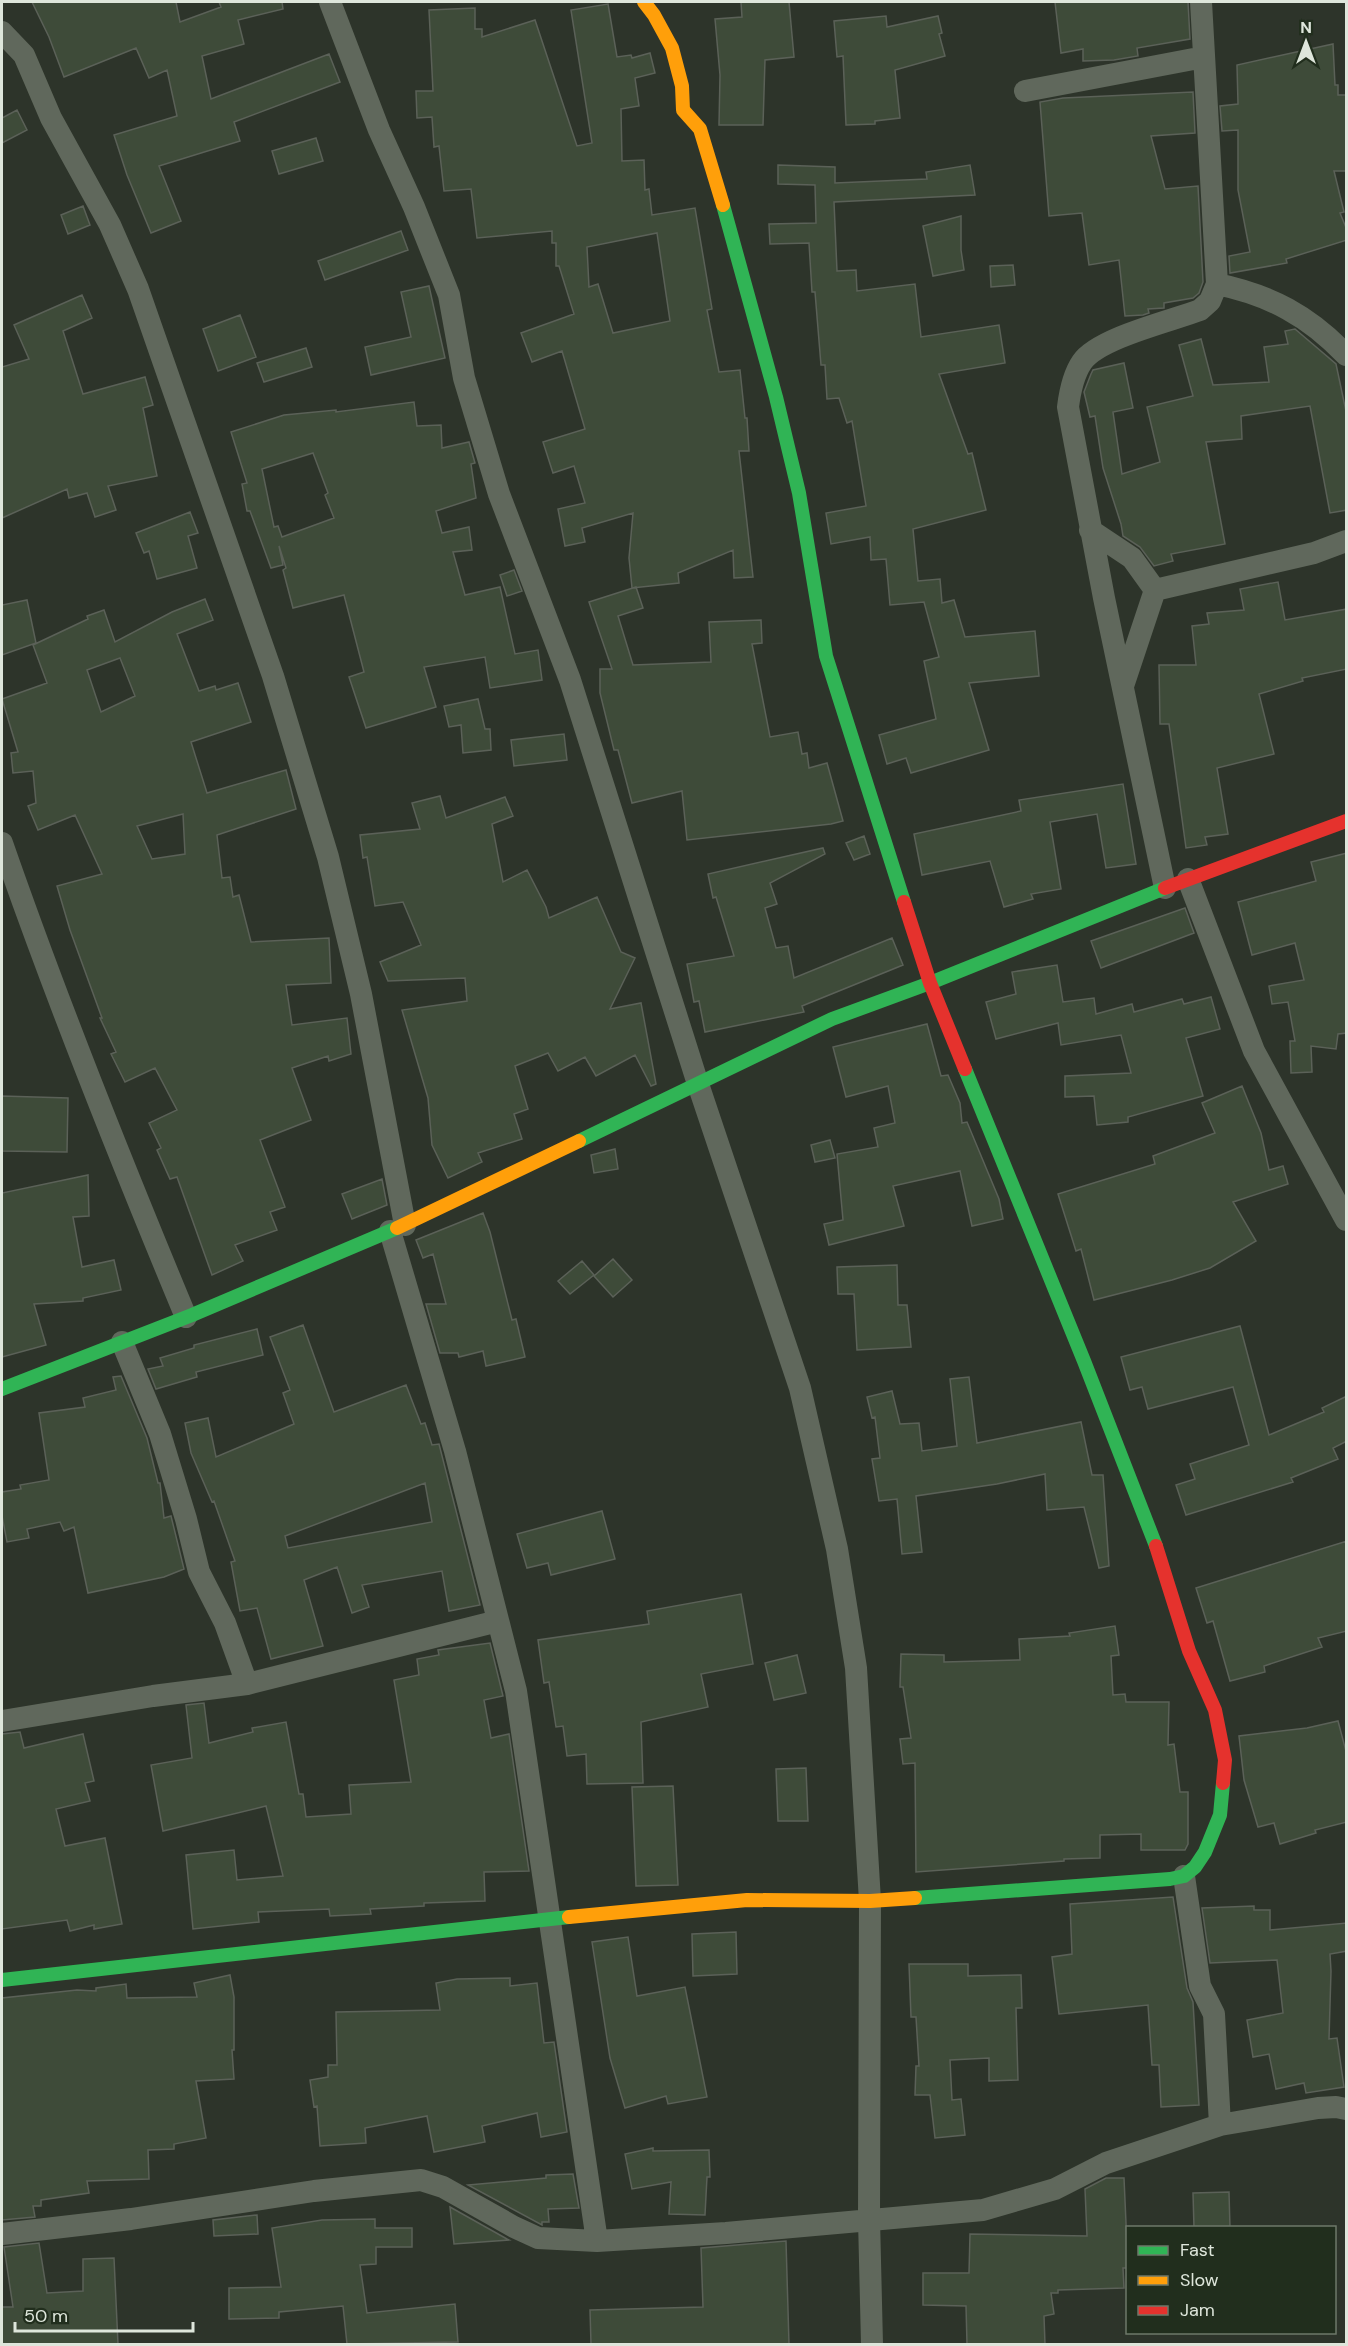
<svg xmlns="http://www.w3.org/2000/svg" width="1348" height="2346" viewBox="0 0 1348 2346" font-family="'DM Sans',sans-serif">
<rect width="100%" height="100%" fill="#2d342a"/>
<path fill="#3e4b39" stroke="#5b6158" stroke-width="1.5" fill-rule="evenodd" d="M32,2H176L180,22L221,7L219,2H282L283,9L238,20L244,44L202,56L211,99L329,54L340,82L234,122L240,141L159,166L181,221L151,233L127,175L114,135L177,116L167,70L149,78L136,48L64,77L49,37Z
M741,2H789L794,57L765,60L763,125H719L720,75L715,19L742,17Z
M1055,2H1188L1190,39L1137,48L1138,56L1114,60L1083,61V49L1061,53Z
M608,4L617,57L631,55L632,58L650,53L655,73L635,78L639,106L621,109L622,161L644,160L645,190L649,189L652,215L695,208L712,309L707,310L719,372L740,370L745,418H747L749,451H739L753,577L734,578L733,550L678,573L679,583L632,588L629,558L633,513L582,528L585,542L565,546L558,509L585,503L574,466L553,473L543,442L585,429L562,351L532,362L521,333L574,314L559,266H556V243H552V231L477,238L471,189L444,191L439,146L434,147L432,117L417,118L416,91H433L429,10L475,8V29H482V37L535,20L577,146L592,143L571,10ZM657,233L670,321L613,333L598,284L589,287L587,247Z
M886,16L887,27L938,16L942,33L939,34L945,56L895,70L900,118L875,121V124L846,125L843,56L837,57L834,21Z
M1333,44L1335,85H1338V95H1347V171H1334L1344,212L1340,213L1347,230V240L1286,259L1287,263L1230,273L1229,256L1250,252L1238,190V130L1222,131L1220,106L1238,104L1237,65Z
M1193,92L1195,133L1151,136L1165,189L1198,186L1203,282L1199,293L1193,298L1164,303V308L1148,309L1149,313L1143,315L1125,316L1119,260L1089,265L1082,213L1049,216L1040,102L1063,98Z
M17,110L27,130L2,143V118Z
M316,138L323,161L279,174L272,151Z
M778,165L835,167V183L927,179L926,172L970,165L975,195L834,202L837,271L856,270L857,291L915,284L921,337L999,325L1005,363L939,374L968,454L972,453L986,510L913,529L918,581L940,579L942,603L954,600L965,637L1035,631L1039,676L969,683L989,750L911,773L906,758L887,764L879,735L936,719L924,661L939,657L924,602L890,605L886,559L871,560L870,537L831,544L826,513L866,506L852,421L847,423L839,398L827,399L825,365H821L815,292H812L809,243L770,244L769,224L816,223L815,185L778,184Z
M83,206L90,225L68,234L61,215Z
M961,216V250L964,270L933,276L923,226Z
M401,231L408,250L325,280L318,261Z
M1013,265L1015,285L991,287L990,266Z
M429,286L445,358L371,375L365,347L411,337L401,292Z
M82,295L92,318L63,331L83,394L145,377L153,405L143,408L157,476L108,486L116,510L95,517L87,493L69,498L67,489L2,518V367L29,359L14,325Z
M240,315L256,357L218,371L203,329Z
M1295,329L1336,364L1347,416V510L1330,513L1310,406L1241,416L1242,439L1206,442L1225,544L1171,554L1173,561L1154,566L1140,547L1123,536L1121,524L1103,468L1095,416L1090,417L1084,392L1091,374L1093,370L1124,363L1133,408L1113,412L1122,474L1160,462L1147,407L1193,396L1179,345L1201,339L1213,385L1269,382L1264,347L1288,344L1285,331Z
M306,348L312,367L264,382L257,363Z
M414,402L417,426L441,425L442,448L469,442L475,463L471,464L476,498L436,511L442,533L469,527L472,550L453,552L465,595L500,587L515,654L538,650L542,680L490,688L485,657L424,667L436,707L366,728L349,677L364,672L344,595L293,608L283,570L286,568L279,546L283,565L271,568L250,511H247L242,484L247,483L231,432L284,415L336,410V412ZM313,453L328,493L325,495L334,518L282,537L278,526L274,527L262,469Z
M190,512L198,533L188,536L197,568L157,579L149,551L144,553L136,533Z
M514,570L522,591L507,596L500,575Z
M1278,582L1285,620L1347,609V669L1302,678L1303,681L1259,694L1274,754L1217,768L1228,834L1205,837L1207,845L1186,848L1169,724H1160L1159,665H1196L1192,626L1209,624L1207,613L1244,610L1240,589Z
M636,587L643,608L618,616L633,665L711,662L709,622L761,620L762,643L752,644L770,737L798,732L802,754L807,753L809,768L827,763L843,821L831,824L687,840L682,791L632,803L618,750H614L600,693V669H612L589,602Z
M205,599L213,620L177,634L199,691L215,686L216,690L238,683L251,722L191,742L207,793L286,770L296,809L217,835L222,878L230,877L233,897L239,895L251,942L329,938L331,983L286,985L292,1025L347,1018L351,1054L329,1061L328,1056L292,1068L311,1120L260,1140L285,1207L270,1212L277,1230L235,1245L243,1261L212,1275L177,1177L170,1179L157,1150L161,1148L149,1123L177,1110L155,1068L125,1082L111,1054L116,1052L100,1018H102L70,930L57,886L102,874L75,815L38,830L28,806L36,803L33,771L13,773L11,753L18,752L2,699L47,683L33,645L88,619L87,616L104,610L115,642L172,612ZM120,658L135,696L101,712L87,670ZM183,814L185,854L152,859L137,826Z
M27,600L36,643L2,655V605Z
M478,699L485,729H490L491,750L463,753L461,725L449,727L444,706Z
M564,734L567,760L514,766L511,740Z
M1123,784L1136,864L1106,868L1097,814L1050,822L1061,889L1031,894L1033,899L1004,907L990,861L922,875L914,834L1021,811L1019,800Z
M440,796L446,818L505,797L513,816L492,824L503,882L527,870L546,907L549,918L597,897L621,952L635,958L610,1009L641,1003L656,1084L651,1086L635,1055L596,1076L585,1057L558,1071L548,1053L515,1066L528,1109L514,1114L522,1139L478,1153L482,1162L448,1178L432,1145L428,1098L402,1010L467,1001L465,978L388,981L380,962L421,945L403,902L375,906L367,857L363,858L360,835L420,829L412,803Z
M864,836L870,854L854,860L846,843Z
M823,848L825,854L770,883L777,904L765,908L776,948L788,946L794,978L892,938L903,965L802,1006L804,1012L705,1032L699,1001L694,1002L687,964L734,956L716,897L713,898L708,874Z
M1347,853V1033L1338,1034L1336,1049L1311,1046L1312,1072L1291,1073L1290,1041H1295L1288,1002L1272,1004L1269,986L1304,980L1295,943L1252,955L1238,902L1316,881L1311,862Z
M1185,908L1194,933L1101,968L1091,941Z
M1057,965L1063,1002L1094,998L1096,1014L1132,1004L1134,1012L1182,999L1184,1004L1211,997L1220,1029L1186,1038L1203,1096L1128,1117V1122L1097,1125L1094,1096L1065,1097V1076L1131,1073L1121,1035L1061,1045L1058,1023L996,1039L986,1002L1016,994L1012,972Z
M927,1024L941,1076L948,1075L960,1103L962,1123L967,1122L999,1199L1003,1219L972,1226L960,1171L893,1186L904,1226L829,1245L824,1224L843,1220L837,1154L878,1147L874,1128L895,1123L888,1086L846,1097L833,1047Z
M1242,1086L1261,1133L1269,1170L1283,1166L1288,1184L1233,1202L1256,1241L1210,1268L1172,1280L1094,1300L1081,1249L1076,1251L1058,1194L1155,1164L1153,1156L1215,1133L1202,1103Z
M2,1096L68,1098L67,1152L2,1151Z
M830,1140L835,1158L815,1162L811,1145Z
M615,1149L618,1169L594,1173L591,1155Z
M88,1175L89,1216L73,1217L82,1267L114,1260L121,1290L83,1298V1301L34,1304L46,1345L2,1357V1193Z
M382,1179L387,1205L352,1219L342,1194Z
M483,1213L490,1232L512,1320L516,1319L525,1357L486,1366L483,1351L459,1357L458,1353H440L426,1304H446L433,1254L423,1258L416,1240Z
M613,1259L632,1280L613,1297L594,1276Z
M582,1261L594,1275L570,1294L558,1281Z
M897,1265L898,1305H907L911,1347L857,1350L854,1294H838L837,1267Z
M303,1325L334,1412L406,1385L421,1424L425,1423L432,1445L439,1444L480,1605L449,1611L442,1571L362,1585L369,1607L352,1613L337,1567L304,1580L323,1646L271,1659L257,1608L240,1611L231,1562L235,1561L214,1501L212,1502L191,1453L185,1423L208,1418L216,1457L294,1424L283,1393L290,1390L270,1337ZM425,1483L432,1522L288,1548L285,1536Z
M1240,1326L1269,1435L1324,1412L1322,1408L1347,1396V1441L1333,1448L1338,1459L1291,1478L1293,1482L1186,1515L1176,1485L1195,1479L1190,1464L1249,1445L1233,1387L1148,1409L1142,1387L1130,1390L1121,1357Z
M257,1329L263,1355L196,1372L197,1377L156,1389L148,1369L163,1366L160,1358L194,1348V1345Z
M121,1376L147,1438L158,1483H160L164,1518L171,1516L184,1569L164,1577L88,1593L74,1527L64,1531L60,1522L27,1529L29,1538L7,1542L2,1516V1492L21,1489L20,1485L49,1480L39,1413L85,1407L83,1398L116,1390L113,1377Z
M969,1377L977,1443L1081,1422L1092,1475H1103L1109,1566L1099,1568L1084,1507L1047,1510L1045,1474L997,1484L916,1496L922,1552L902,1554L897,1499L879,1501L872,1459L880,1458L875,1417L872,1418L867,1397L892,1391L900,1424L919,1423L922,1451L957,1446L950,1379Z
M602,1511L615,1559L551,1575L548,1563L527,1568L517,1534Z
M1347,1541V1631L1318,1638L1322,1647L1264,1666L1265,1672L1230,1681L1213,1621L1207,1623L1196,1588Z
M741,1594L753,1664L701,1674L708,1707L641,1722L643,1783L587,1784L586,1754L567,1756L563,1726L556,1727L549,1682L544,1683L538,1640L649,1624L647,1611Z
M1115,1626L1119,1655L1111,1656L1113,1695L1125,1694L1126,1702H1169L1168,1745L1174,1744L1180,1792H1188V1844L1185,1850H1141V1834L1100,1835V1858L1064,1859V1861L916,1872L915,1763L903,1764L900,1739L911,1738L903,1687H900L901,1654L944,1655V1662L1020,1660L1019,1639L1070,1636L1069,1633Z
M490,1643L503,1696L484,1700L491,1738L509,1734L529,1871L484,1872L485,1901L424,1903V1906L370,1909L371,1914L330,1916L329,1909L258,1912L259,1922L193,1929L186,1855L234,1850L237,1880L283,1876L266,1806L163,1831L151,1765L192,1758L186,1705L204,1703L209,1743L253,1732L252,1728L286,1722L299,1794H303L306,1817L351,1814L349,1785L411,1782L394,1680L419,1675L417,1659L439,1655L438,1650Z
M797,1655L806,1693L774,1700L765,1663Z
M1338,1721L1347,1755V1822L1315,1830L1316,1833L1280,1844L1274,1823L1258,1827L1244,1780L1239,1736L1307,1728Z
M20,1732L24,1748L83,1734L94,1781L85,1783L90,1801L56,1809L65,1846L105,1838L122,1924L94,1929V1925L70,1931L67,1920L2,1929V1734Z
M806,1768L808,1821H778L776,1769Z
M673,1786L678,1885L636,1886L632,1787Z
M1173,1897L1187,1988L1193,2002L1199,2105L1161,2107L1159,2065H1152L1148,2005L1059,2014L1052,1957L1072,1954L1070,1904Z
M1254,1906V1910H1270V1930L1347,1923V1951L1330,1954L1331,1971L1329,2039L1337,2038L1344,2087L1306,2093L1304,2083L1276,2089L1269,2054L1253,2057L1247,2020L1283,2013L1277,1960L1210,1963L1202,1908Z
M736,1932L737,1974L693,1976L692,1934Z
M628,1937L637,1996L685,1987L707,2097L668,2104L666,2096L625,2108L610,2058L592,1942Z
M909,1964H968V1976L1021,1975L1022,2008H1016L1018,2080L989,2081V2058L950,2060L952,2100L961,2099L965,2135L935,2138L930,2095H915L916,2066H919L916,2017H911Z
M230,1975L234,1997V2050H232L234,2079L196,2081L206,2138L174,2144V2149L148,2150L149,2179L87,2181L89,2193L41,2200V2206H33L35,2217L2,2220V1998L77,1990L96,1991V1988L126,1984L127,1998L197,1997L194,1983Z
M510,1978V1986L537,1983L544,2043L554,2042L567,2132L541,2137L537,2113L482,2126L485,2142L434,2152L427,2116L365,2128L366,2143L320,2146L317,2106L314,2107L310,2080L328,2077V2065H337L336,2012L440,2010L436,1983L457,1979Z
M653,2148V2151L709,2150L710,2177H707L705,2215L669,2214L671,2182L632,2189L625,2154Z
M573,2174L579,2208L548,2209L549,2222H542V2225L468,2185L546,2178V2175Z
M1106,2178H1124L1128,2268H1123L1124,2288L1058,2290V2293H1051L1054,2314L1044,2316L1045,2344H967L966,2306L923,2305V2273H969L970,2234L1087,2236L1085,2189Z
M1229,2192L1230,2228H1194L1193,2193Z
M450,2207L507,2239L509,2240L454,2244Z
M257,2215L258,2234L214,2236L213,2220Z
M375,2219V2228H412V2247H376V2264L360,2265L367,2313L455,2304L458,2342L347,2344L343,2306L279,2312V2318L229,2319V2288L281,2287L272,2228L322,2220Z
M786,2241L789,2344H591L590,2310L703,2307L701,2248Z
M39,2243L47,2293L83,2291V2259L114,2258L118,2344H2V2307H13L4,2247Z"/>
<g fill="none" stroke-linecap="round" stroke-linejoin="round">
<path stroke="#60685c" stroke-width="22" d="M330,2L379,130L414,207L449,295L464,378L499,494L570,680L698,1084L800,1388L837,1549L856,1668L870,1901L869,2219L872,2344
M2,32L24,55L51,118L110,225L138,289L273,676L328,857L361,994L405,1225
M1025,91L1204,57
M1217,284C1270,295 1309,316 1346,355
M1090,530L1132,558L1155,590
M1155,590L1314,553L1346,541
M1123,686L1155,590
M2,843C58,1004 121,1161 186,1317
M1188,879L1254,1051L1346,1220
M1165,888L1104,598L1068,407C1070,391 1073,375 1082,362C1098,338 1171,321 1200,310L1210,301L1217,284L1201,2
M122,1342L160,1434L186,1519L199,1572L225,1623L247,1684
M2,1721L153,1696L247,1684L498,1621
M1184,1876L1200,1986L1214,2014L1220,2125
M2,2234L131,2219L314,2191L421,2180L443,2187L514,2227L538,2238L597,2241L516,1691L455,1451L390,1231
M597,2241L726,2233L983,2210L1055,2189L1106,2163L1220,2125L1318,2108L1336,2107L1346,2109"/>
<path stroke="#30b455" stroke-width="14" d="M723,205L776,397L799,493L826,656L904,902
M965,1069L1084,1361L1156,1546
M579,1141L832,1019L930,983L1165,888
M2,1389L192,1315L397,1228
M915,1898L1170,1879L1184,1876L1195,1867L1205,1852L1220,1815L1223,1783
M2,1980L569,1917"/>
<path stroke="#ff9f0a" stroke-width="14" d="M644,2L654,15L672,48L682,86L683,110L700,129L723,205
M397,1228L579,1141
M569,1917L747,1900L870,1901L915,1898"/>
<path stroke="#e5322d" stroke-width="14" d="M1165,888L1346,821
M904,902L930,983L965,1069
M1156,1546L1189,1651L1215,1710L1225,1760L1223,1783"/>
</g>
<rect width="1348" height="2346" fill="none" stroke="#dee6db" stroke-width="6"/>
<rect x="1126" y="2226" width="210" height="108" fill="#212e1d" stroke="#6d7869" stroke-width="1.5"/>
<rect x="1138" y="2246" width="30" height="9" fill="#30b455" stroke="#6d7869" stroke-width="1.5"/>
<text x="1180" y="2256" font-size="18" fill="#dee6db">Fast</text>
<rect x="1138" y="2276" width="30" height="9" fill="#ff9f0a" stroke="#6d7869" stroke-width="1.5"/>
<text x="1180" y="2286" font-size="18" fill="#dee6db">Slow</text>
<rect x="1138" y="2306" width="30" height="9" fill="#e5322d" stroke="#6d7869" stroke-width="1.5"/>
<text x="1180" y="2316" font-size="18" fill="#dee6db">Jam</text>
<g transform="translate(1306 42)" stroke="#212e1d" stroke-width="4.5" paint-order="stroke">
<path d="M0-4.5L10 22L0 15L-10 22Z" fill="#dee6db"/>
<text y="-9" font-size="16" font-weight="bold" text-anchor="middle" fill="#dee6db">N</text>
</g>
<path d="M15 2322v9h178v-9" fill="none" stroke="#dee6db" stroke-width="3"/>
<text x="24" y="2322" font-size="18" fill="#dee6db" stroke="#212e1d" stroke-width="4.5" paint-order="stroke">50 m</text>
</svg>
